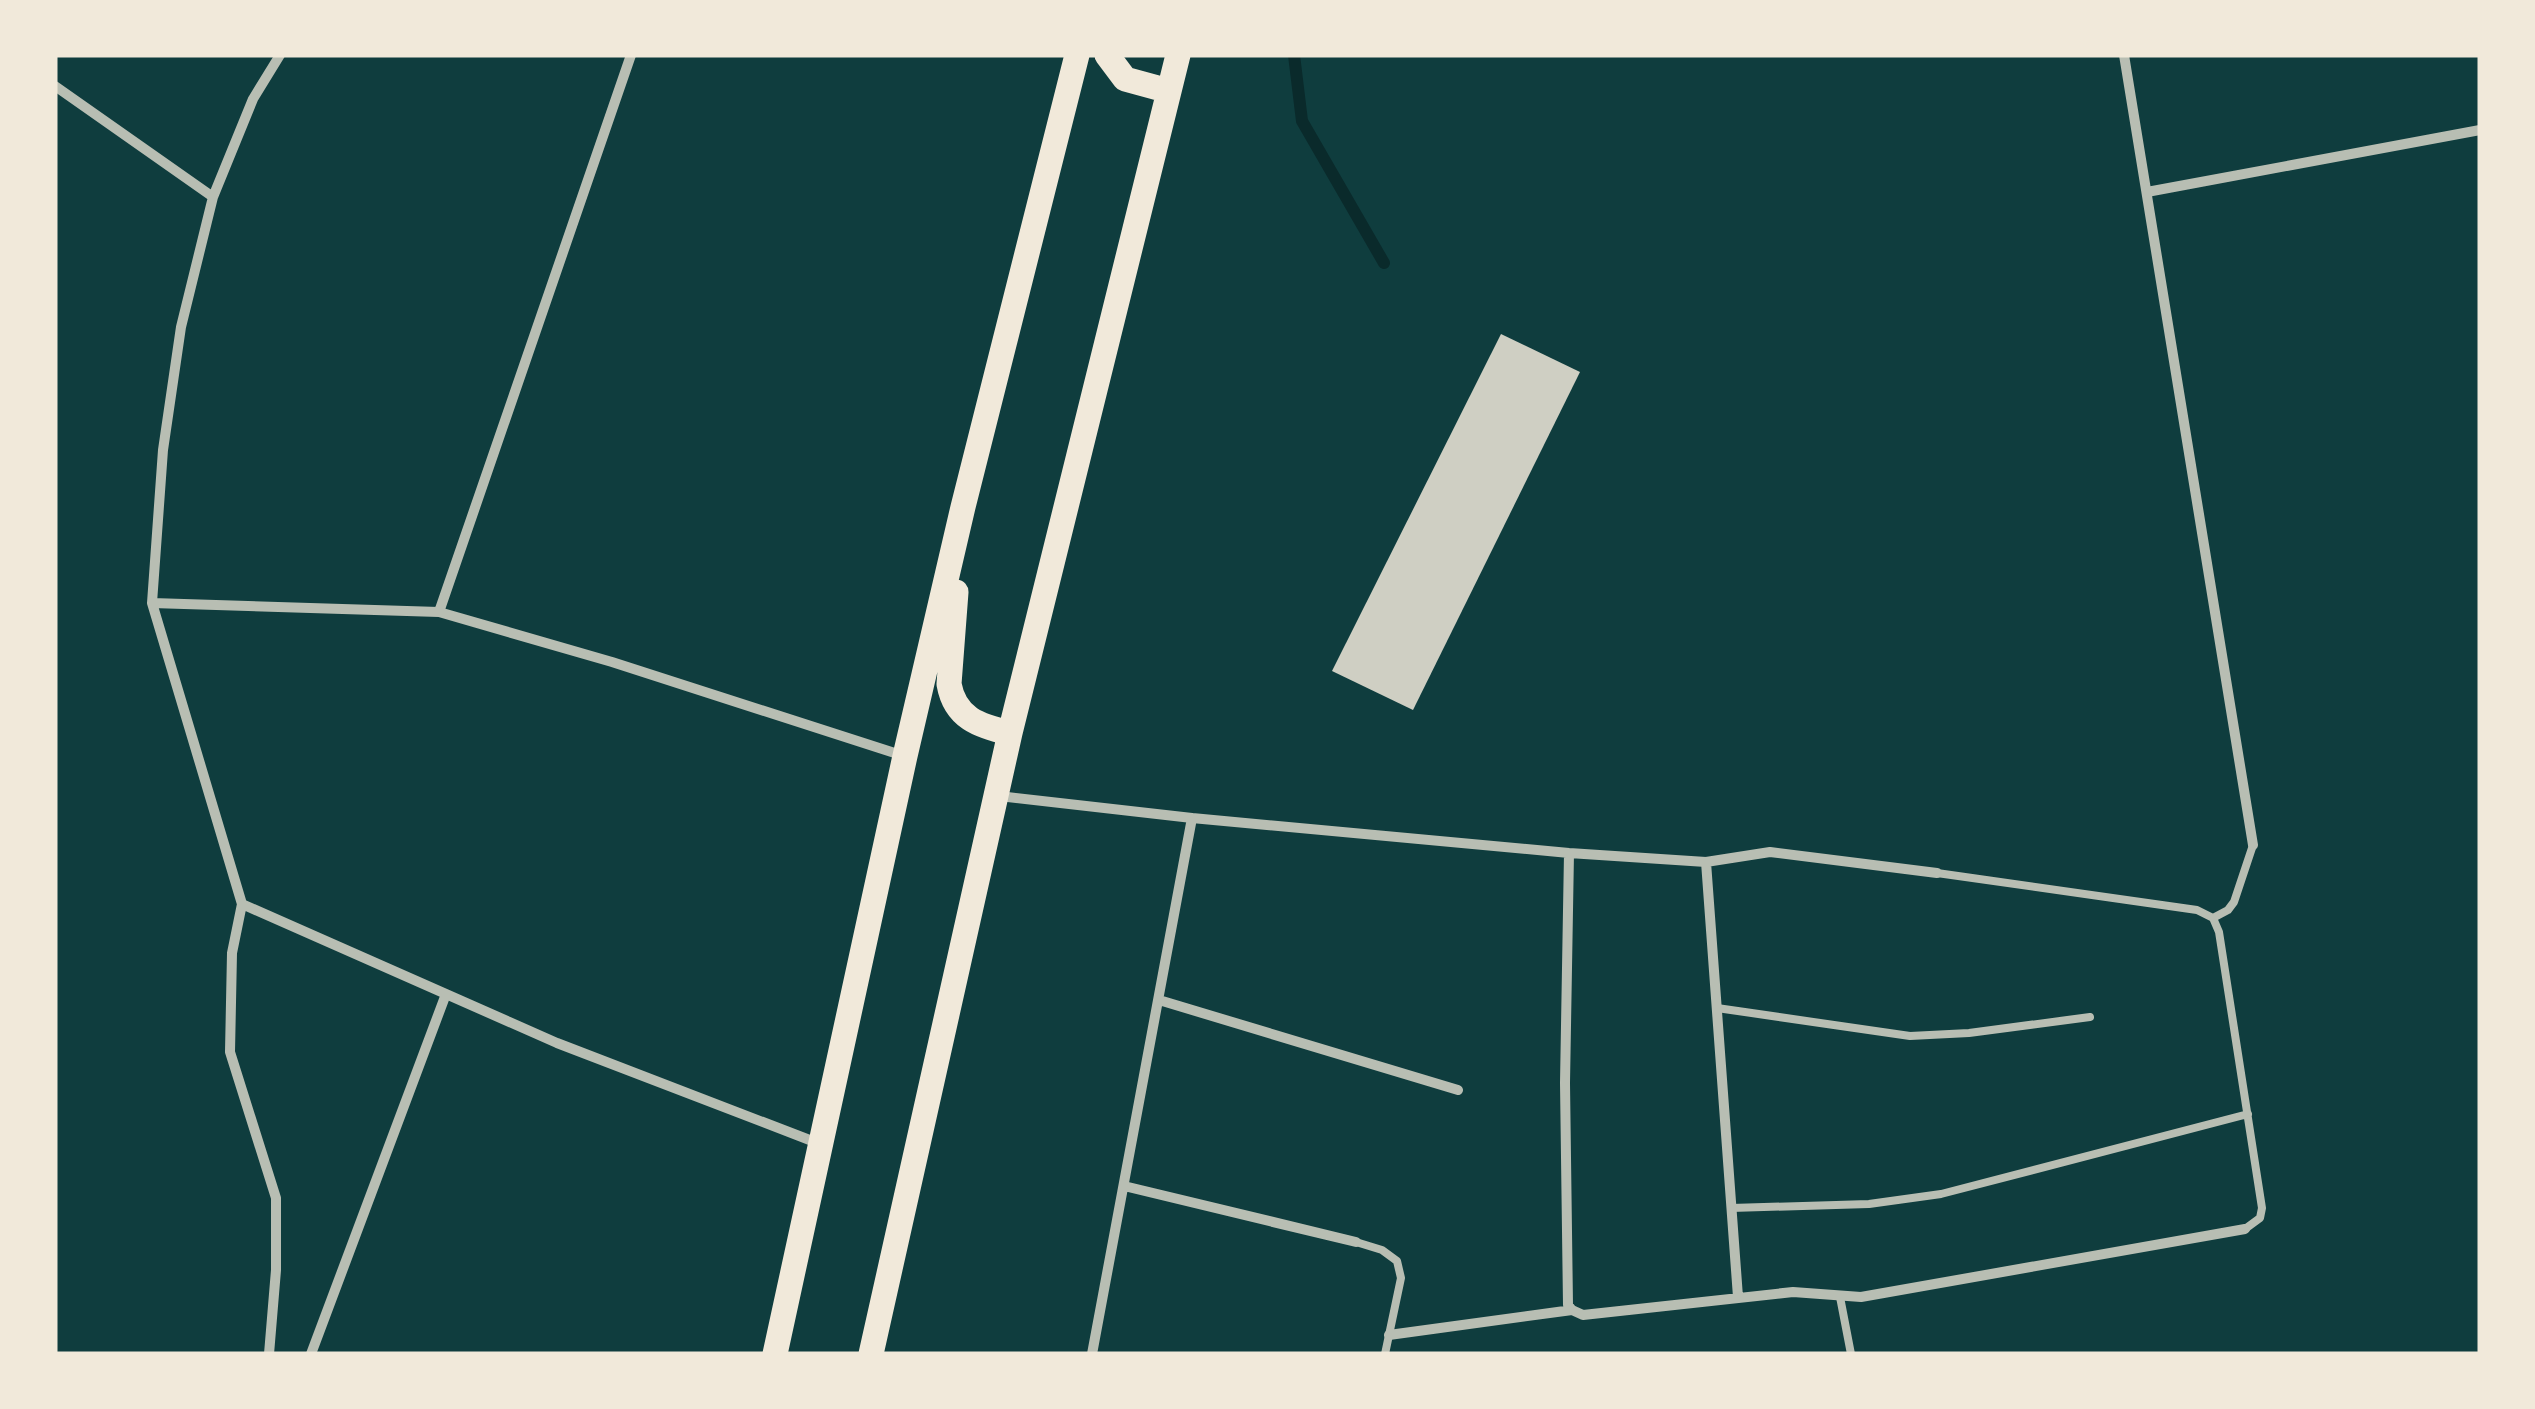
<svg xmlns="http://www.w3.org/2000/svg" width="2535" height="1409" viewBox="0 0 2535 1409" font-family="Figtree,sans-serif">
<rect width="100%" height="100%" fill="#0f3d3e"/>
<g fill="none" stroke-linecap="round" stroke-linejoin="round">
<path stroke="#0a2a2b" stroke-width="12" d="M1294,55L1302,121L1384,263"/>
</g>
<path fill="#cfcfc3" d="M1501,334L1580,372L1413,710L1332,671Z"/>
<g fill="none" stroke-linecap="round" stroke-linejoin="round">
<path stroke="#b8beb3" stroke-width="8" d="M1937,873L2197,910L2213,918L2219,932L2262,1208L2260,1218L2245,1229
M2213,918L2228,910L2234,902L2253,845
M1717,1008L1910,1036L1969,1033L2090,1017
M1731,1208L1869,1204L1941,1194L2248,1114
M1356,1242L1382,1250L1397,1261L1401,1278L1385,1354
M1840,1297L1851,1354"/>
<path stroke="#b8beb3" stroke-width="10" d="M280,55L253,99L213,197L181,327L163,450L152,603L242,904L557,1043L820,1144
M2124,55L2253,845
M55,86L213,197
M2147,192L2480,130
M152,603L439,612L612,662L904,756
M439,612L631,55
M999,796L1192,818L1569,853L1706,862L1770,852L1937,873
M1569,853L1565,1083L1568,1305L1572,1310
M1706,862L1738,1297
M242,904L232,953L230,1052L276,1198V1270L269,1354
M1159,1000L1458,1090
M1124,1186L1356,1242
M1389,1335L1572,1310L1583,1315L1793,1292L1861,1297L2245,1229
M311,1354L446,994
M1092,1354L1192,818"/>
<path stroke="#f1e9da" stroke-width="25" d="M1107,55L1125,79L1169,91
M956,592L949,684C955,718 979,726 1010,733
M775,1354L905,756L963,507L1077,55
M871,1354L1010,733L1178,55"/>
</g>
<rect width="2535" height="1409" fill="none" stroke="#f1e9da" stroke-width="115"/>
</svg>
